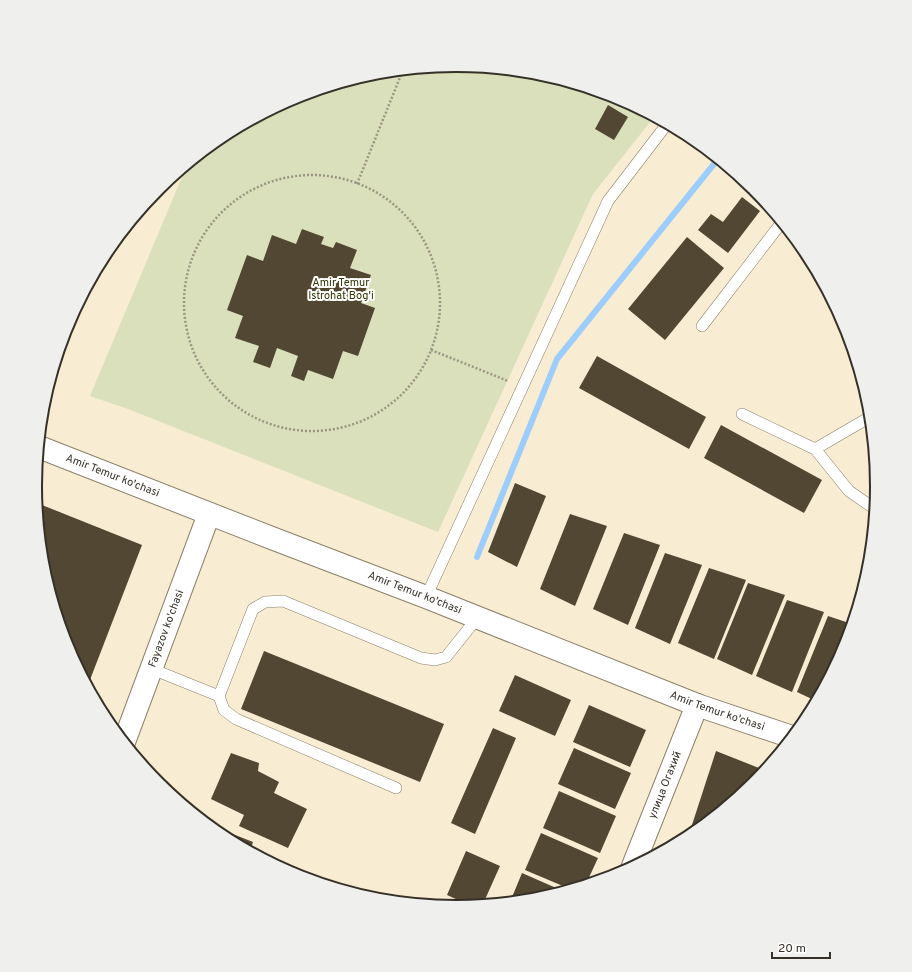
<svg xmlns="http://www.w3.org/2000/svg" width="912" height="972" viewBox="0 0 912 972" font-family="Overpass,sans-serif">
<rect width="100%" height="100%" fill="#f8ecd3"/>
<path fill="#d9e0bb" d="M456,65L538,73L617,97L654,117L593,194L438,532L128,409L90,396L187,165L222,136L295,97L374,73Z"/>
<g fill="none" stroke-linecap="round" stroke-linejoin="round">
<path stroke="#9ccdfc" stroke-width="6" d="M477,557L557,359L718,159"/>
</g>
<path fill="#514732" d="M608,105L628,117L614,140L595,129Z
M742,197L760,211L728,253L698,230L711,214L723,222Z
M302,229L324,237L321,244L333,248L336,242L357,250L350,268L371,275L361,303L375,308L358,356L343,351L333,379L308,370L304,381L291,376L298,356L277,348L270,368L253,362L259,346L235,338L243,316L227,310L247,255L263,261L272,235L296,244Z
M687,237L724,268L665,340L628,309Z
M109,249L97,276L94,275L106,252Z
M597,356L706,417L689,449L579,388Z
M721,425L822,480L804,513L704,458Z
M515,483L546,496L517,567L488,552Z
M37,503L142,545L88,685L67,647L43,568Z
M570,514L607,526L575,606L540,589Z
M624,533L660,545L628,625L593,609Z
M665,553L702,565L670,644L635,628Z
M709,568L746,580L714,659L678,643Z
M748,583L785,595L752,675L717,659Z
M787,600L824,612L792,692L756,676Z
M828,616L852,624L845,647L816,701L797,692Z
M264,651L444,724L420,782L241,709Z
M515,675L571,700L555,736L499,711Z
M589,705L646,730L630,767L573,742Z
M493,728L516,738L475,834L451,823Z
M574,748L631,773L615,809L558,784Z
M716,751L759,768L753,784L694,833L690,831Z
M231,753L259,763L258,771L279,782L274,793L307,809L288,848L239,826L244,815L211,799Z
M559,791L616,816L600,853L543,828Z
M207,824L253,842L250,851L222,836Z
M541,833L598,858L586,884L570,889L525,870Z
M466,851L500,866L483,904L471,906L447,895Z
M522,873L563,891L538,899L510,902Z"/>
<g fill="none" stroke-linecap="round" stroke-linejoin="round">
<g stroke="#8b806a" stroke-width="12">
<path id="lane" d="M702,326L782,222
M742,414L815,449L849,491L875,509
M815,449L870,417
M426,597L608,201L667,124
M152,669L219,696
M396,788L236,719L224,710L219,696L253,609L265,602L283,601L421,658L435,660L446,657L478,617"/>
</g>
<g stroke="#8b806a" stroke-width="24">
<g id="street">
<path id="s1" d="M633,866L697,705"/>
</g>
</g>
<g stroke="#8b806a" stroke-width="24">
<g id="secondary">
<path id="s2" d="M39,447L269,537L426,597L697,705L792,737"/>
<path id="s3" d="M124,742L209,514"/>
</g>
</g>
<path stroke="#9d9583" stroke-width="2.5" stroke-dasharray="2 2" stroke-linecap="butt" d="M184 303a128 128 0 1 1 256 0a128 128 0 1 1-256 0Z
M357,184L403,70
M431,350L508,381"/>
<use href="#lane" stroke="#fff" stroke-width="11"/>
<use href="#street" stroke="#fff" stroke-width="22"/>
<use href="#secondary" stroke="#fff" stroke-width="22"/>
</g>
<g text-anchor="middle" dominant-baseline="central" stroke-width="4" stroke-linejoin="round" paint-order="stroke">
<g font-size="11" fill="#2f3505" stroke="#fff">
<text x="341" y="283">Amir Temur<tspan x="341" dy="13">Istrohat Bog'i</tspan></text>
</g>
<g font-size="11" fill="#363128" stroke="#fff">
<text stroke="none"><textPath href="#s2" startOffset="79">Amir Temur ko'chasi</textPath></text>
<text stroke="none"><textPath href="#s2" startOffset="403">Amir Temur ko'chasi</textPath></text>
<text stroke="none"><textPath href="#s3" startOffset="121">Fayazov ko'chasi</textPath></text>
<text stroke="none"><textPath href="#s2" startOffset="728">Amir Temur ko'chasi</textPath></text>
<text stroke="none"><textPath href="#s1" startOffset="87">улица Огахий</textPath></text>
</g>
</g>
<path d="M0 0H912V972H0ZM42 486a414 414 0 1 1 828 0a414 414 0 1 1-828 0Z" fill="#efefee" fill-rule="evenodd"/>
<path fill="none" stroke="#363128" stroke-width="2" d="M42 486a414 414 0 1 1 828 0a414 414 0 1 1-828 0Z"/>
<path d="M772 952v6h58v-6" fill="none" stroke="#363128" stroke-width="2"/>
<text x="778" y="952" font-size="12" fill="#363128" stroke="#ffffff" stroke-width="3" paint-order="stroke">20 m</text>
</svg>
